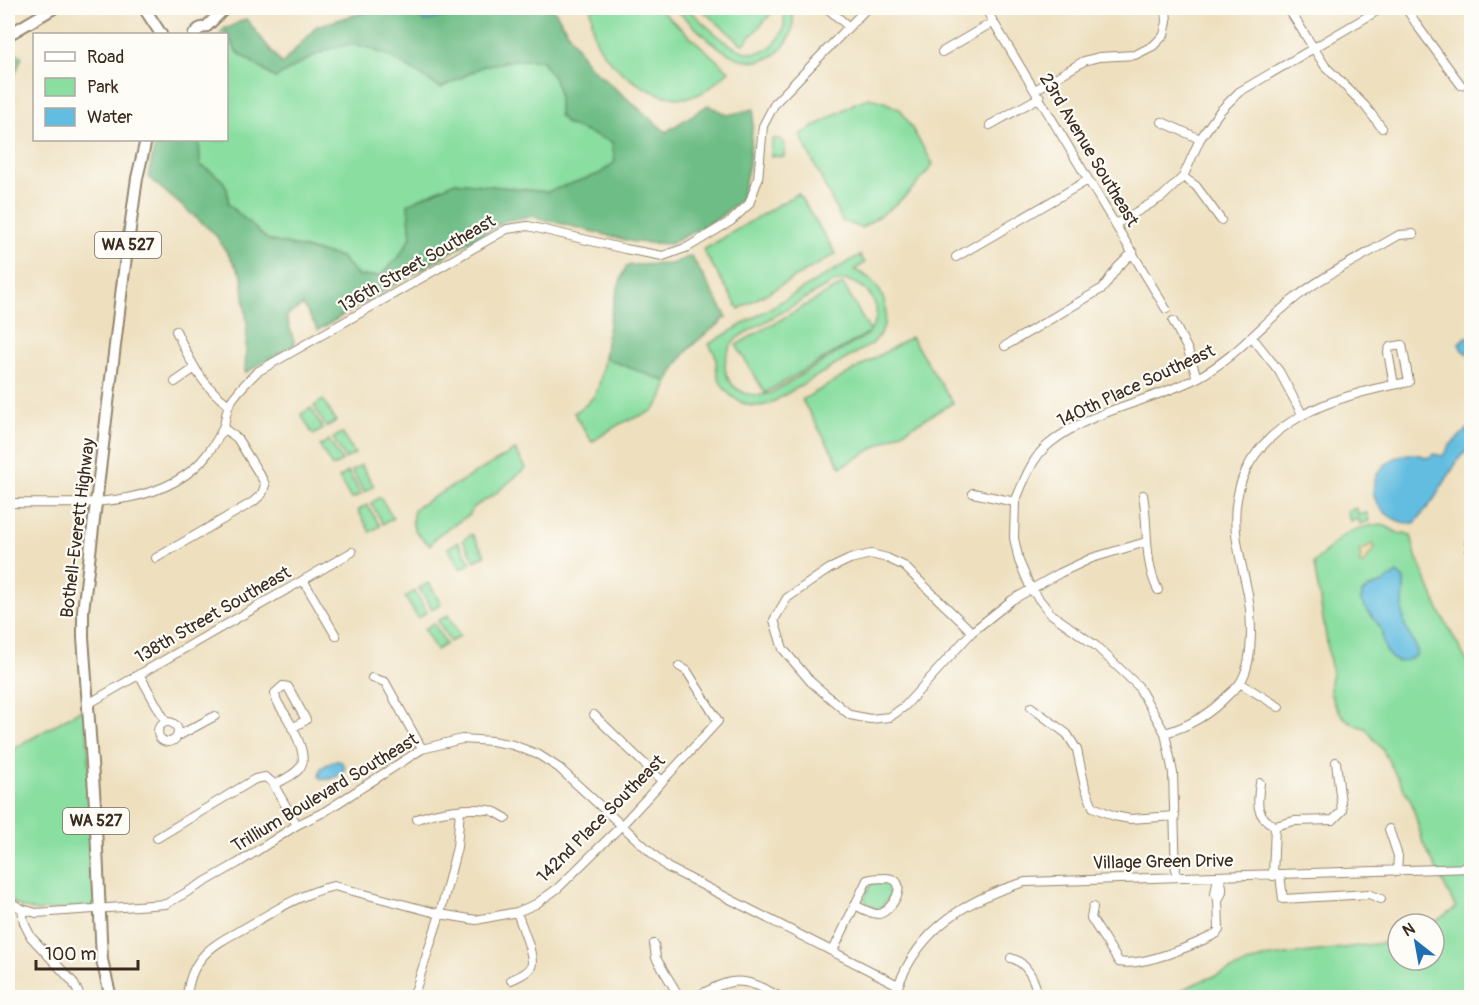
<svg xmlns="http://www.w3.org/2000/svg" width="1479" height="1005" viewBox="0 0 1479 1005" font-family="Pangolin,sans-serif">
<rect width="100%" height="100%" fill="#fdfcf7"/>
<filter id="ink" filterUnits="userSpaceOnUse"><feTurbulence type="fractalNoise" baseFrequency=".0167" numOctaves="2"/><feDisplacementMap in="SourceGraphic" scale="12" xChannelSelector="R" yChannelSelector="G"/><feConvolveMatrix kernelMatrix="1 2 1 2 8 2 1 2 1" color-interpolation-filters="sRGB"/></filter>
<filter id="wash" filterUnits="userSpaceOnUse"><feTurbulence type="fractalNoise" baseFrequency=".008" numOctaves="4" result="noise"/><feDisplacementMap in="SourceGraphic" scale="24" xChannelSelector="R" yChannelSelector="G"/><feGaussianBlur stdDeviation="1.35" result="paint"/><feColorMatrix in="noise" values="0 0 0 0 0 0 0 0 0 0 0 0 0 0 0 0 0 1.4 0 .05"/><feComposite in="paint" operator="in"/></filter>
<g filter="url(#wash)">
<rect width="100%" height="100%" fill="#eee0bf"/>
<path fill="#89dea0" stroke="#62845f" stroke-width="1.5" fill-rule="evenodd" d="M591,8H658L729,71C718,81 706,93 691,97C657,104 609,70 596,40C592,31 592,18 591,8Z
M674,8H687C708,26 747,74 776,42C785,32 786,20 782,8H792C795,22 793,36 783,47C747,88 701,31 674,8Z
M700,8H776L743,45Z
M225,28L236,51L275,78C297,66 321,48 346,45C374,41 417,73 441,88L484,66L514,60H541C558,82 560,88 559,115L566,124L613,142L616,162L599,174L547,192L455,182L408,204L411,237L399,257L380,276H358L341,257L268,240L228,204C230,180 218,176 200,165L199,140H226V34H220Z
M868,98L882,101L901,110L933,164C913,193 890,210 861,228L842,221L800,135L855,103Z
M772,139H781L785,145L784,157L771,156Z
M798,193L836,254L739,309L703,250Z
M860,255L865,263L854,270C886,281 897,320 872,344L769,404C747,411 725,397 718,376C715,369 717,364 716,357C715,353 711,348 709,344ZM845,280C869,285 886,308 870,331L843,284L736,345L765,393L868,333L867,335L771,393C732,404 710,367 737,338L825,287L835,282Z
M911,337L953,403L841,467L802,400Z
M604,358L668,382C656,420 650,409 620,424C610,429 601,436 592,442L574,413C600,398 600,385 604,358Z
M323,400L336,421L326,427L314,406Z
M311,408L323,429L313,435L301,414Z
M342,433L355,454L345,459L333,438Z
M329,440L342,461L332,467L320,446Z
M515,450L526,468L495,494L474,507L469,515L438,535L430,545C416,535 408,525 415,508Z
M361,465L374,486L364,492L352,471Z
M348,472L361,494L351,499L339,478Z
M380,497L393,518L383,524L371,503Z
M367,505L380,526L370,532L358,510Z
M1357,508L1358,515L1367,513L1369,521L1360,524L1359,519L1350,521L1347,511Z
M1382,524L1398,533L1411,535L1416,556L1439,610L1471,669V997L1166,998L1196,983L1263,958L1398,941V960H1434V924H1432L1456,908L1423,843L1412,804L1382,749L1365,728C1341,723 1324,697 1332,674L1314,563C1339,538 1345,528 1382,524Z
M472,534L485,555L475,561L463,540Z
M458,542L471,563L461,569L448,548Z
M429,583L441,604L432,609L419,588Z
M415,591L427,612L418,618L405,597Z
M448,615L460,636L450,642L438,621Z
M434,623L446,644L436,650L424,629Z
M86,707L98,906L36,911L21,907L8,898V752Z
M878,882L891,883L894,890L882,907L876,909L868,905L864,898L870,885Z"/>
<path fill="#6ebd86" stroke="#547452" stroke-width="1.5" d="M379,8H415L424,21L474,8H553L588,65L666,132L708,105L728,115L754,109L749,164L741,199L717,219L670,244L634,242L531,216L504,221L318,330L303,305L286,316L295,344L245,373L247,324L242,276L215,234L148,177L156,140H199L200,165C218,176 230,180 228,204L268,240L341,257L358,276H380L399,257L411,237L408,204L455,182L547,192L599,174L615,162L612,142L566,124L559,115C560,88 558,82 541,60H514L484,66L441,88C418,74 373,41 346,45C321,48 297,66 275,78L236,51L225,29L246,19L282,64L317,26Z
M10,48L22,57L8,91V49Z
M691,256L727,317L720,321L721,323C696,339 680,355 668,382L604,358C608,327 613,296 626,267L631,265L671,264Z"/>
<path fill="#eeda9e" stroke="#94825e" stroke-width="1.5" d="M1371,544L1374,545L1375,548L1364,563L1361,564L1359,562L1361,557L1359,551L1366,549Z"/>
<path fill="#62bde0" stroke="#4e747f" stroke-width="1.5" d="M415,8H474L424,22Z
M1471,336H1472L1471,356L1462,350L1459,344L1464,338Z
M1471,426V448L1460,457L1434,499L1415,523C1403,524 1397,521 1388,515C1350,487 1394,440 1428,458L1434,454L1443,456L1449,446Z
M1397,573L1404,579C1405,595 1400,612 1406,628C1409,637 1418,645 1417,654C1401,668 1388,662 1383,642C1382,637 1383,632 1380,628C1375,618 1366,611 1361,601L1362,593L1369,588L1383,583Z
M333,761H339L343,763L345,768C341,776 330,781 321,779L319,776L321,768Z"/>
</g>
<g filter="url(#ink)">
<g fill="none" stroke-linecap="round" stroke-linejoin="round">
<g stroke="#94856e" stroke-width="10">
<path id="minor" d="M827,8L849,27
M985,8L1166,309
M1288,8L1325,66L1365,106L1382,128
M1406,8L1419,28L1461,85
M942,52L993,22
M1035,90L1084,61L1099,57L1135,55L1153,46L1164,35L1167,22L1166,8
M1162,122L1200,139
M990,125L1040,97
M1183,177L1196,186L1221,220
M1116,224L1162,197L1183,177L1200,139L1220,111L1239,92L1382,8
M956,257L1088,180
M1173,321L1188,350L1197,378
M176,331C191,362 200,384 229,405
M1252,337L1279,371L1302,414
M1005,346L1103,288L1117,268L1133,252
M175,382L195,368
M973,493L1015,502C1023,483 1032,457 1049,444C1091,409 1151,402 1199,377C1236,357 1261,325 1294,299C1325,274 1364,256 1399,235L1413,234
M1143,495C1149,527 1143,560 1158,590
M1015,502L1014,538L1019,561L1031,589L1050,613L1096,646L1138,686L1165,733L1173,773L1176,876
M8,503C71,503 166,511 208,453C214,445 221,434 224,425C226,418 226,410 230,403C237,391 247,382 257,372L507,229L528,226L625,249L663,256L688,247L731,221L749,204L758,179L763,126L775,103L867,8
M1472,523L1469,546L1472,562
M156,558L253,502L262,494L265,485L263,480L237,438L223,428
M303,580L336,636
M972,632L904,566L887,558L871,554L850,559L829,569L787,598L774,620L783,649L811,682L850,715L870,719L890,717L905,706L972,632L1012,600L1060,573L1092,558L1146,542
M139,674L166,722
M372,678L385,682L422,749
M1240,683L1279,707
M88,704L352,552
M1031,707L1067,734L1077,750L1085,787L1093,807L1114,816L1130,819L1175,816
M594,715L661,780
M158 732a10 10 0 1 1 20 0a10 10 0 1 1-20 0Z
M1165,733C1190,726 1209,715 1227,696C1231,692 1237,688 1240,683C1254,662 1252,618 1248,594C1242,563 1231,532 1237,499C1250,420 1340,394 1409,382L1402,345L1390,347L1388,352L1394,385
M178,736L215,716
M1260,783C1257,803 1255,816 1275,826
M274,785C282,780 296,775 301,766C308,755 292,725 285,714C281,708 275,701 275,693L283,686L288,687L306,720L292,728
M417,819C438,811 466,807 488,810C494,810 500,815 506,818
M1389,829L1398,856L1397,872
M157,838L255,779L265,777L272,782L297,825
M1280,875L1283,899L1369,894L1381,899
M1218,876C1222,884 1225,891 1218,899
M1273,876L1275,826L1294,821L1333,820L1342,811L1336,762
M8,901L22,909L36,913L166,904L238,863L297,825L324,812L422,749L462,739L492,741L513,745L539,755L559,768L667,867L898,985
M1093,907L1091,918L1119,962C1143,967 1194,945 1216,934L1219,930L1218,899L1215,894L1218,876
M22,909L24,923L31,937L73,982L81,998
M654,944L656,958L680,998
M833,951L867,880C873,878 879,878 886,878C913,879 890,914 878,914C871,914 861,908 855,905
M1011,958C1026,962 1037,981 1037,998
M511,980C517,977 527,974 531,967C536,957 520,923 517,912
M187,998C188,982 193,967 204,955C216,942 234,934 250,925C277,909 303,893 334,886L440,914L457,847L460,810
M413,998L440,914L476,920L517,912L536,904L558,888L621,826L718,721L687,671L679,666
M694,998C734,976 742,976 782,998
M894,998C913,934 964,899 1025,882L1472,868"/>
</g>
<g stroke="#94856e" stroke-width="14">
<path id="major" d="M144,8L161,34
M194,34L199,29L207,26L225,8
M8,35L54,8
M111,998L102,960L95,805L83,637V611L123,279L137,178L146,140"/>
</g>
<use href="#minor" stroke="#fff" stroke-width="8"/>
<use href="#major" stroke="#fff" stroke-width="10"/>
</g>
</g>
<g text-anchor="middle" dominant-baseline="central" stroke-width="4.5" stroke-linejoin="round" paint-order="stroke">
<g fill="#fdfcf7" stroke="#75695f" stroke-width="1.5">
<rect x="95" y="232" width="66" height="26" rx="4.5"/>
<rect x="63" y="808" width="66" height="26" rx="4.5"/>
</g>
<g font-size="16" font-weight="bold" fill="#3b2a1e">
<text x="128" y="245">WA 527</text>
<text x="96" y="821">WA 527</text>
</g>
<g font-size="18" fill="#3b2a1e" stroke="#fdfcf7">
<text transform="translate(1089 150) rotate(59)">23rd Avenue Southeast</text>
<text transform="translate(417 264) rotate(-30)">136th Street Southeast</text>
<text transform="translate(1136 386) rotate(-25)">140th Place Southeast</text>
<text transform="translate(78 528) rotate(-83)">Bothell-Everett Highway</text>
<text transform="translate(213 615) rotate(-30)">138th Street Southeast</text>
<text transform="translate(325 793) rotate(-31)">Trillium Boulevard Southeast</text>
<text transform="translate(601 819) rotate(-45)">142nd Place Southeast</text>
<text transform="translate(1163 862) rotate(-1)">Village Green Drive</text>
</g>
</g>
<rect width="1479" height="1005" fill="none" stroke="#fdfcf7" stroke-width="30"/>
<rect x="33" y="33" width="195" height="108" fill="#fdfcf7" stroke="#afa8a0" stroke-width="1.5"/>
<rect x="45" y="52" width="30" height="9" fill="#ffffff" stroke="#afa8a0" stroke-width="1.5"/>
<text x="87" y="63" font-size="18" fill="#3b2a1e">Road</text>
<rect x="45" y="78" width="30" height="18" fill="#89dea0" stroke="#afa8a0" stroke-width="1.5"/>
<text x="87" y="93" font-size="18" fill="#3b2a1e">Park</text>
<rect x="45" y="108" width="30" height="18" fill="#62bde0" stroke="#afa8a0" stroke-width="1.5"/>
<text x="87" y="123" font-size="18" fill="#3b2a1e">Water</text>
<g transform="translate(1416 942) rotate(329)"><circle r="28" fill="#fdfcf7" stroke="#afa8a0" stroke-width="1.5"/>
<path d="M0-4.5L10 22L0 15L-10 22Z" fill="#1f6fb2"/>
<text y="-9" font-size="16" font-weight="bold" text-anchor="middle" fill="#3b2a1e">N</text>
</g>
<path d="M36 960v9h102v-9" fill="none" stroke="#3b2a1e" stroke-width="3"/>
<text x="45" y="960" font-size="18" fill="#3b2a1e" stroke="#fdfcf7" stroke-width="4.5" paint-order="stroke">100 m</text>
</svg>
